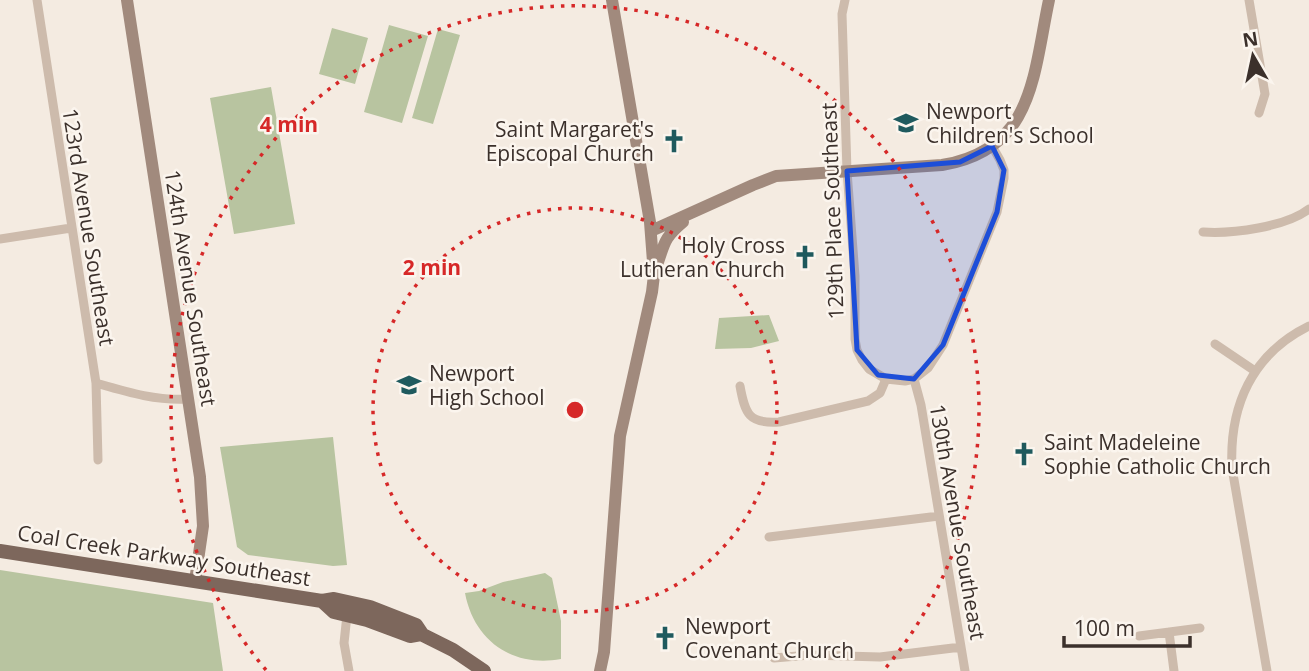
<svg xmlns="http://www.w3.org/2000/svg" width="1309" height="671" viewBox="0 0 1309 671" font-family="'Open Sans',sans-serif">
<rect width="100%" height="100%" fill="#f4ebe1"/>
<path fill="#b8c4a0" d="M389,25L428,36L402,123L364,112Z
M332,28L368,38L355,84L319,74Z
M438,29L460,35L433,124L412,118Z
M271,87L295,224L234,234L210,98Z
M769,315L779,341L751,348L715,349L719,318Z
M333,437L347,565L333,566L248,555L237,547L220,447Z
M0,570L213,603L223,671H0Z
M545,573L552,578L561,621V659C513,668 474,641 465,593L479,591L503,582Z"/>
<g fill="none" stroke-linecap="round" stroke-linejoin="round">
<path stroke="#cdbbac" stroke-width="9" d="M37,0L96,383L98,460
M845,0L842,14L847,171L855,276V339L857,350L862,360L869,369L886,379L905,381L914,379L928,368L943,345L997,212L1004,178V170L1000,160L992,146
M1249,0L1265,94L1259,113
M1203,232C1232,234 1286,227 1309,209
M0,239L71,228
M1215,344L1255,371
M914,379L921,405L965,671
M96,383C127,392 156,401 189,399
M740,386C745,414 749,424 779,422L868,401L880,393L886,379
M769,537L939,516
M347,615L344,643L349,671
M1169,632L1174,671
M1139,636L1200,628
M774,658L810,655L880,657L961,647
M1267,671L1232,468C1229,406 1252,354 1309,326"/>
<path stroke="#a18a7d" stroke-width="12" d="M127,0L200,477L203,526L195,581
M651,231L753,185L776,176L942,165C1034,150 1033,75 1049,0
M657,265C665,242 664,238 683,222
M600,671L604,652L620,436L652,292L654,275L650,222L612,0"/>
<path stroke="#7d675c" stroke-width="14" d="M0,551L322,601L334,599L370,607L416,625L422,634
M322,601L334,612L367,620L410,636L421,634
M413,630L453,650L484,671"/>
</g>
<path fill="#1d4ed8" fill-opacity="0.2" stroke="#1d4ed8" stroke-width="5" stroke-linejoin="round" d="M992,146L1004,170L997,212L943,345L914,379L878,375L857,350L847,171L960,162Z"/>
<g fill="none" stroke="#d62828" stroke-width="3.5" stroke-dasharray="3.5 7">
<circle cx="575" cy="410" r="202"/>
<path d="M266 670A404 404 0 1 1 884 670"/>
</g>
<defs>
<g id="school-bare" transform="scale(1.89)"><path d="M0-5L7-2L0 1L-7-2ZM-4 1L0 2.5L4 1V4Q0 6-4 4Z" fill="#1f5a5e" stroke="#fbf5ee" stroke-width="2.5" paint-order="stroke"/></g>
<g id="church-bare" transform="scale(1.89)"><path d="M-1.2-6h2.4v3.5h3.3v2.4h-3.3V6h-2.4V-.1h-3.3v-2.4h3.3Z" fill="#1f5a5e" stroke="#fbf5ee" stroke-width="2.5" paint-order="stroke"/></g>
</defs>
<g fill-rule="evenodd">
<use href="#school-bare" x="906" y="123"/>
<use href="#church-bare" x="674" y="141"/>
<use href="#church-bare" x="805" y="257"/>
<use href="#school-bare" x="409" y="385"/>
<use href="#church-bare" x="1024" y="454"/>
<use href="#church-bare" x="665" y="638"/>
</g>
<g text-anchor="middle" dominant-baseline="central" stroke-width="5" stroke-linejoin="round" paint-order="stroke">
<g font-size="21" fill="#3b302b" stroke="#fbf5ee" text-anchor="start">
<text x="926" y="111">Newport<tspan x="926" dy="24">Children's School</tspan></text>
<text x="654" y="129" text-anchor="end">Saint Margaret's<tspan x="654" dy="24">Episcopal Church</tspan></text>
<text x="785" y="245" text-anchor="end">Holy Cross<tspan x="785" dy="24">Lutheran Church</tspan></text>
<text x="429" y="373">Newport<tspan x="429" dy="24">High School</tspan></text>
<text x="1044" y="442">Saint Madeleine<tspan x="1044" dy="24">Sophie Catholic Church</tspan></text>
<text x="685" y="626">Newport<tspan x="685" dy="24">Covenant Church</tspan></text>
</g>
<g font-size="21" fill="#3b302b" stroke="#fbf5ee">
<text transform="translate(832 211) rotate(-92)">129th Place Southeast</text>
<text transform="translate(89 227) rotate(81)">123rd Avenue Southeast</text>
<text transform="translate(191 288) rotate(81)">124th Avenue Southeast</text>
<text transform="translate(958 522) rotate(80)">130th Avenue Southeast</text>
<text transform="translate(164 555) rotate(9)">Coal Creek Parkway Southeast</text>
</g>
</g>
<circle cx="575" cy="410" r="10" fill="#d62828" stroke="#fbf5ee" stroke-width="3.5"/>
<g font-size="21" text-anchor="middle" font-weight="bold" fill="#d62828" stroke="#fbf5ee" stroke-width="5" stroke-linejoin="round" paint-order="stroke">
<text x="289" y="132">4 min</text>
<text x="432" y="275">2 min</text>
</g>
<g transform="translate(1253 56) rotate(351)" stroke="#fbf5ee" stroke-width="5" paint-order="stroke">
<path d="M0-5L12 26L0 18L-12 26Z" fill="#3b302b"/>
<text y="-10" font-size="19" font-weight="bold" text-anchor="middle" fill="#3b302b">N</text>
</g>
<path d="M1064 636v10h126v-10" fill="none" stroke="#3b302b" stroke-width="3.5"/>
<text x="1074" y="636" font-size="21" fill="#3b302b" stroke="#fbf5ee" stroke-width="5" paint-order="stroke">100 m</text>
</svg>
